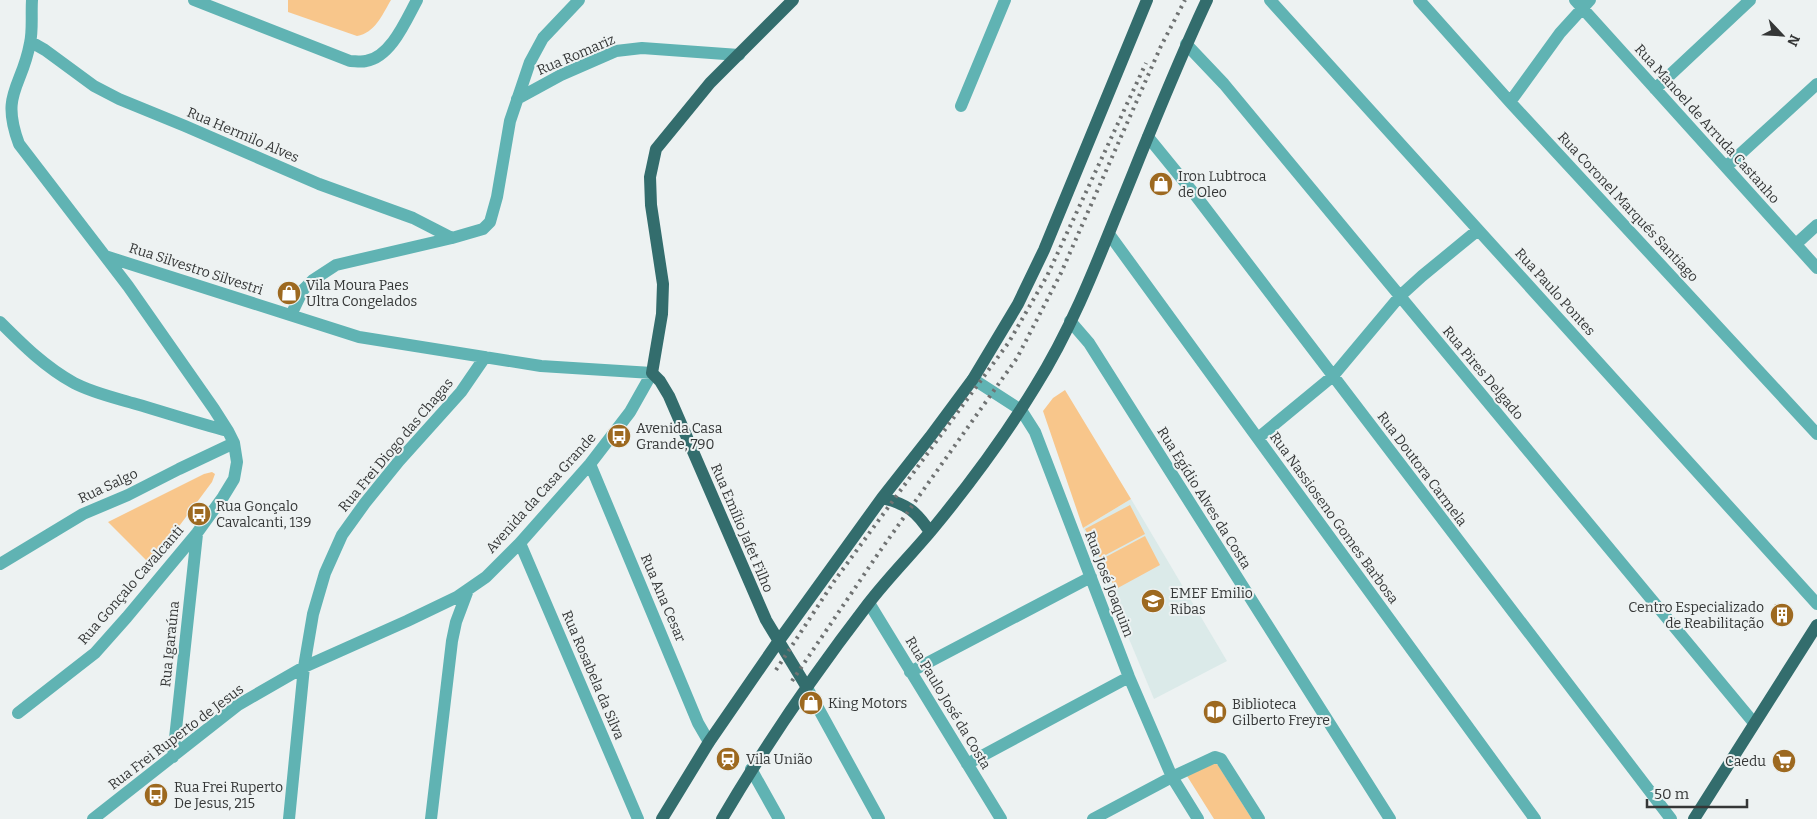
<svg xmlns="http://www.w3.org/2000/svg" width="1817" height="819" viewBox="0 0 1817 819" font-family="Bitter,serif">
<rect width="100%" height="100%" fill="#edf2f2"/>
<path fill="#dbeae9" d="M1131,499L1227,661L1154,699L1083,528Z"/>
<path fill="#f8c68b" d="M288,0H391C382,15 375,33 357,36L288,12Z
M1065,390L1131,499L1083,528L1043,411L1053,398Z
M212,472L215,474L212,482L177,529L149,563L108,522L204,474Z
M1130,505L1145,534L1100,558L1085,529Z
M1145,536L1160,565L1116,589L1100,560Z
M1215,763L1218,765L1252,819H1214L1187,776Z"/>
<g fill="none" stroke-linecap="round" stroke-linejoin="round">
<path stroke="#60b3b3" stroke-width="12" d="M194,0L350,61C355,61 361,62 366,61C391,57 406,20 417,0
M1270,0L1817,604
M1419,0L1510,102L1817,434
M1575,0L1817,268
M31,42L45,50L94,86L119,99L185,126L319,184L413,218L452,238
M1186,44L1224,84L1754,723
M1655,89L1750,0
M517,99L561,75L616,51L642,48L739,55
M1510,102L1560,33L1590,0
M961,106L1005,0
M1148,137L1196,196L1671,819
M1726,167L1817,84
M1109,234L1535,819
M1796,244L1817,225
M291,315L303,290L313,280L336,265L452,238L483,229L490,222L497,197L510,121L530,62L543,38L579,0
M1070,321L1089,343L1390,819
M0,322C23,345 45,367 74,383C93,393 116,398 136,404C167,413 197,423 228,431
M973,379L1021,410L1035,432L1129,677L1172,777L1198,819
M1258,438L1333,376L1400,296L1422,276L1478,230
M590,464L698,723L709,742
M520,543L638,819
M0,564L83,514L128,495L179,469L234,443
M869,603L1001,819
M910,672L1091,577
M806,686L879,819
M18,713L95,653L127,617L197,533L223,497L234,479L237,462L234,443L228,431L214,409L128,286L19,144C0,93 22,88 30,43C33,30 31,14 32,0
M173,757L197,534
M967,764L1129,677
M751,769L779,819
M93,819L238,705L304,667L407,621L457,597L486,577L520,543L590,464L630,412L652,373L541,366L359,337L105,256
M289,819L304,667L313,614L325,573L342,535L365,503L399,461L461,392L485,357
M431,819L452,641L456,622L468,590
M1093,819L1172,777L1215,757L1221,759L1259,819"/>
<path stroke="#336d6d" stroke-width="12" d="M793,0L710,83L656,149L650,177L651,205L663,284L662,314L652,373L660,381L669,396L766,620L806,686
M882,498C907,504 916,511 930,532
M662,819L709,742L778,642L882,498L930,437L973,379L1018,304L1044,250L1147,0
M722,819C766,744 815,673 868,604C887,579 910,556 931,531C969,485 1004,438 1035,387C1069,333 1093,273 1117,213C1146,142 1174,70 1207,0
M1694,819L1817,625"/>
<path stroke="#6f7272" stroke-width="4" stroke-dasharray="2.5 5" stroke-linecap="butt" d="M776,670L835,580L1009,342L1047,276L1146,63
M792,681L880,551L1017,358L1061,273L1161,46L1185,0"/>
</g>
<defs>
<g id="shop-disc" transform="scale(1.25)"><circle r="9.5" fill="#9d6920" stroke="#edf2f2"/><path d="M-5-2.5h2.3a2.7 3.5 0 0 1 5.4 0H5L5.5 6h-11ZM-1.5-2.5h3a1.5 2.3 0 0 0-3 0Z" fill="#fff"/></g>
<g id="bus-disc" transform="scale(1.25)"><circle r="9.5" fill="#9d6920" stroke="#edf2f2"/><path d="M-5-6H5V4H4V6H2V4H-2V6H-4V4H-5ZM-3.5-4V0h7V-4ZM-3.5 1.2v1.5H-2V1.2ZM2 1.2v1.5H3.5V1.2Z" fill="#fff"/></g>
<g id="school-disc" transform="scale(1.25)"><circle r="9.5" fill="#9d6920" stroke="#edf2f2"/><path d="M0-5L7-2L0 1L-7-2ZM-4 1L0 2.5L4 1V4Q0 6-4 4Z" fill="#fff"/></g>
<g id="building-disc" transform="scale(1.25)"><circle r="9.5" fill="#9d6920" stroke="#edf2f2"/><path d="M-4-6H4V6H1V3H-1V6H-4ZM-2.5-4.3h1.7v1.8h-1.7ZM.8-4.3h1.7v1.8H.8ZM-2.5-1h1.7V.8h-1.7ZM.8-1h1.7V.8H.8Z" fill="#fff"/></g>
<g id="library-disc" transform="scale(1.25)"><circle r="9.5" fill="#9d6920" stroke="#edf2f2"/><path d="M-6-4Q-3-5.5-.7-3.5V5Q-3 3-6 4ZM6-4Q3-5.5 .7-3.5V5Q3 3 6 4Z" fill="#fff"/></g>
<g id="station-disc" transform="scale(1.25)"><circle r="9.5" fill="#9d6920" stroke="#edf2f2"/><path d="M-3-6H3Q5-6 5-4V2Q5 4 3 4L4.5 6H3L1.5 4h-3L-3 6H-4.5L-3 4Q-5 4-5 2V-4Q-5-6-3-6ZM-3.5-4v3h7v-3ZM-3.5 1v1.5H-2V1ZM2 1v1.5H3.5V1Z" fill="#fff"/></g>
<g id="supermarket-disc" transform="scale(1.25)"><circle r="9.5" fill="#9d6920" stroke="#edf2f2"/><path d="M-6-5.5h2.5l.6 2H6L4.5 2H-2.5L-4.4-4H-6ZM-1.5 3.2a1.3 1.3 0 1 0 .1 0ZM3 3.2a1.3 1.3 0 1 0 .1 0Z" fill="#fff"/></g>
</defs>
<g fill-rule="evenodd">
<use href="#shop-disc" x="1161" y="184"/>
<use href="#shop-disc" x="289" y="293"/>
<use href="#bus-disc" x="619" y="436"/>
<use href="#bus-disc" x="199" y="514"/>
<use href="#school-disc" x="1153" y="601"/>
<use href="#building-disc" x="1782" y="615"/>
<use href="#shop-disc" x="811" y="703"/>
<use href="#library-disc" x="1215" y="712"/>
<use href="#station-disc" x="728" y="759"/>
<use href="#supermarket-disc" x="1784" y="761"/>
<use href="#bus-disc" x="156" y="795"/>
</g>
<g text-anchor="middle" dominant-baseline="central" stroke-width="4" stroke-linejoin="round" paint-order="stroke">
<g font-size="14" fill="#353737" stroke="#edf2f2">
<text transform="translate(576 55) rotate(-23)">Rua Romariz</text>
<text transform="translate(1707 124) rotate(48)">Rua Manoel de Arruda Castanho</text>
<text transform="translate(243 135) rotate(23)">Rua Hermilo Alves</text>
<text transform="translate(1628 207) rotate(47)">Rua Coronel Marqués Santiago</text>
<text transform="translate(196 269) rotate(18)">Rua Silvestro Silvestri</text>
<text transform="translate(1555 292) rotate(48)">Rua Paulo Pontes</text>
<text transform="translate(1483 373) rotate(50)">Rua Pires Delgado</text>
<text transform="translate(396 445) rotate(-50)">Rua Frei Diogo das Chagas</text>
<text transform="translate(1422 469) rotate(53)">Rua Doutora Carmela</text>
<text transform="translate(108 486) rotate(-25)">Rua Salgo</text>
<text transform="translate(541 493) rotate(-48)">Avenida da Casa Grande</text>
<text transform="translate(1204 498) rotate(58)">Rua Egídio Alves da Costa</text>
<text transform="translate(1334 518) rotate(54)">Rua Nassioseno Gomes Barbosa</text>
<text transform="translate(742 528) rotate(67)">Rua Emílio Jafet Filho</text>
<text transform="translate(1109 584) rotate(69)">Rua José Joaquim</text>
<text transform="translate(131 585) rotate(-49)">Rua Gonçalo Cavalcanti</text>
<text transform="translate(663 598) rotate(67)">Rua Ana Cesar</text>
<text transform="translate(170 644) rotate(-84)">Rua Igaraúna</text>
<text transform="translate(593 675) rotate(67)">Rua Rosabela da Silva</text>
<text transform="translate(948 703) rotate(59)">Rua Paulo José da Costa</text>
<text transform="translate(176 737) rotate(-37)">Rua Frei Ruperto de Jesus</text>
</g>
<g font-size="14" fill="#353737" stroke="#edf2f2" text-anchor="start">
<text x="1178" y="176">Iron Lubtroca<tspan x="1178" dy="16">de Oleo</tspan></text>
<text x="306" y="285">Vila Moura Paes<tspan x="306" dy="16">Ultra Congelados</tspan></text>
<text x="636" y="428">Avenida Casa<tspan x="636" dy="16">Grande, 790</tspan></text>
<text x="216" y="506">Rua Gonçalo<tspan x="216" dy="16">Cavalcanti, 139</tspan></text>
<text x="1170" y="593">EMEF Emilio<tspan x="1170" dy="16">Ribas</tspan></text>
<text x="1764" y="607" text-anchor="end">Centro Especializado<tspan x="1764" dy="16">de Reabilitação</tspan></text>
<text x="828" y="703">King Motors</text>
<text x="1232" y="704">Biblioteca<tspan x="1232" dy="16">Gilberto Freyre</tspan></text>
<text x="746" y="759">Vila União</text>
<text x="1766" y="761" text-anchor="end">Caedu</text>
<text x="174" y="787">Rua Frei Ruperto<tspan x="174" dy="16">De Jesus, 215</tspan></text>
</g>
</g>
<g transform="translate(1782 35) rotate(115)" stroke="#edf2f2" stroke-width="4" paint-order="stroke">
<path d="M0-4L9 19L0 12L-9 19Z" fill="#353737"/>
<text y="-8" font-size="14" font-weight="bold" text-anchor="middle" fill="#353737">N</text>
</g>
<path d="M1647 799v8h100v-8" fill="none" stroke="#353737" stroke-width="2.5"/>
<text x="1654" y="799" font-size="15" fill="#353737" stroke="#edf2f2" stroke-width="4" paint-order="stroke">50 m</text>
</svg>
